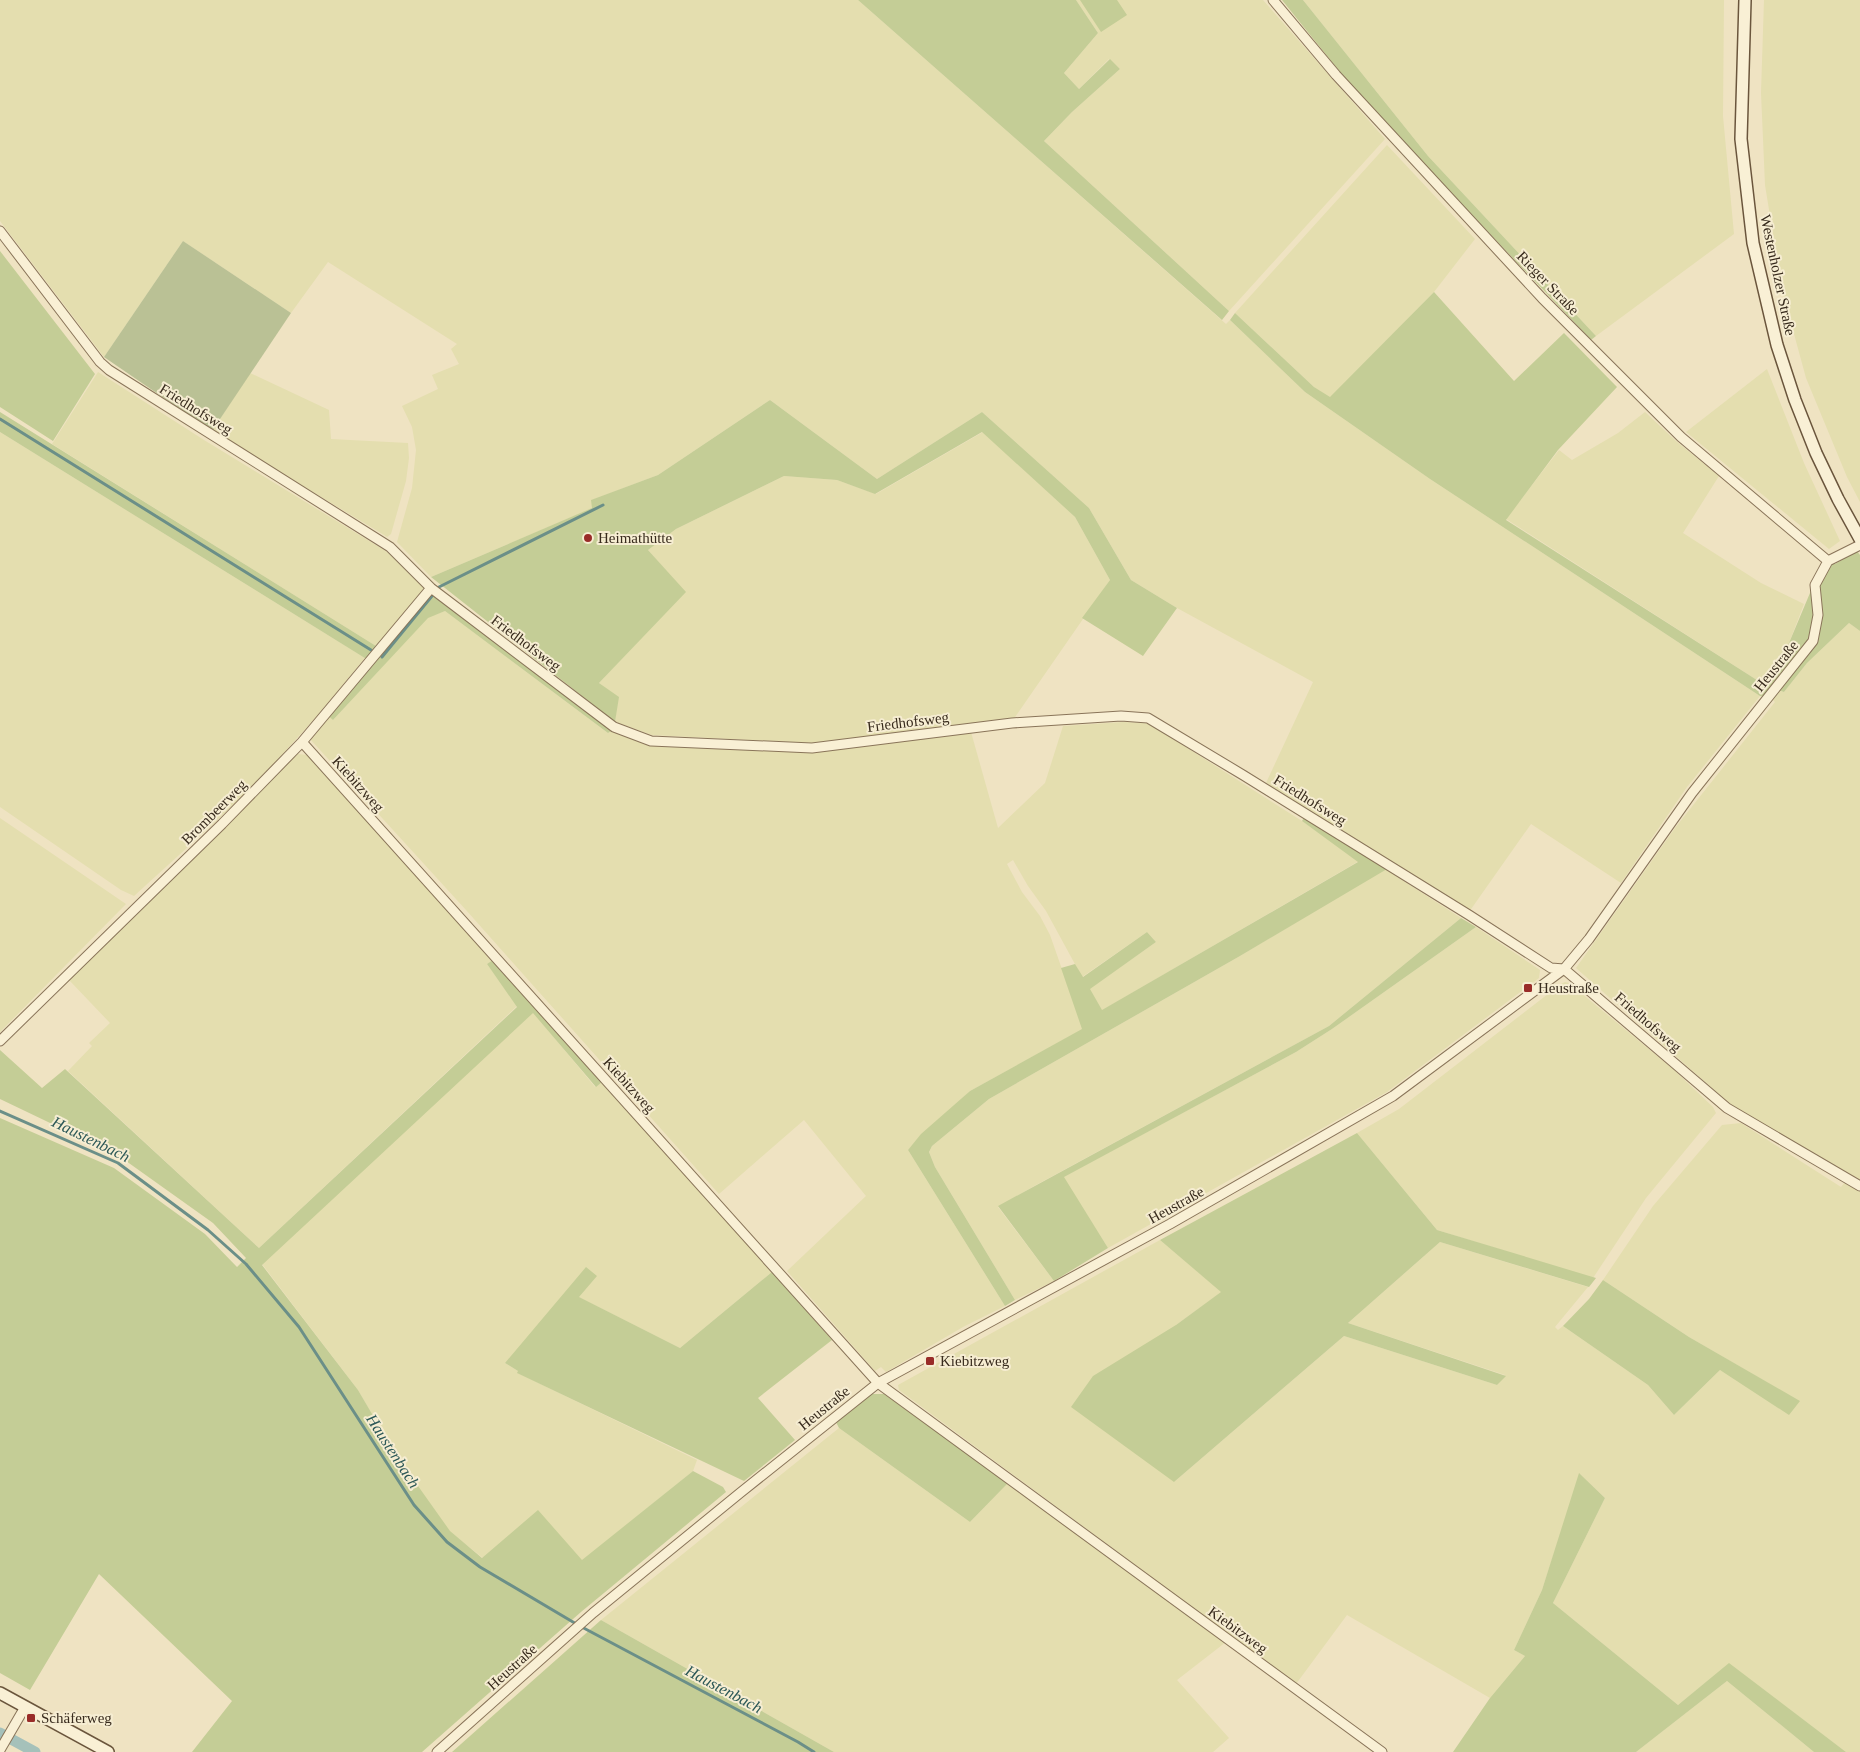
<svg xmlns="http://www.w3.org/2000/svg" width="1860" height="1752" viewBox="0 0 1860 1752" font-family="'Times New Roman',serif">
<rect width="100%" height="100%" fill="#efe3c2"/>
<path fill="#e4deaf" d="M0,0H858L1226,324L1230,320L1305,392L1430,479L1760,696L1687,787L1621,883L1531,824L1469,912L1266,783L1313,682L1177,608L1131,580L1089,508L982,412L877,479L770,400L658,475L592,500L593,508L431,577L397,542L412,488L416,450L412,427L402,406L438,389L432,375L459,364L451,349L457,344L328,262L291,313L183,241L104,357L0,221Z
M1076,0H1263L1385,139L1229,311L1044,141L1072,112L1120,69L1109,59L1079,89L1064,73L1098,33Z
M1303,0H1724L1723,116L1734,234L1596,336L1428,156Z
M1764,0H1860V502L1847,477L1806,378L1782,290L1765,185L1761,93Z
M1387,145L1475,239L1434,292L1330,398L1314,387L1235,313Z
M1767,369L1804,463L1840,541L1829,549L1686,432Z
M98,372L204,440L389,553L426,589L376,646L52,444Z
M250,373L329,410L331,439L408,443L409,458L406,481L391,534L387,537L384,535L212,431Z
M1645,412L1676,441L1719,476L1683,533L1761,583L1804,604L1789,643L1760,682L1506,519L1559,450L1572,460L1618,433Z
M0,432L365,658L318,715L259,780L212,825L134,896L121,890L0,807Z
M983,432L1075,517L1110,580L1013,720L811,743L652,735L615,722L618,698L599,683L685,592L648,550L676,529L784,476L837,480L876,494Z
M445,611L608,733L613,730L650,744L769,750L971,732L998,828L1045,783L1063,726L1123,722L1148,723L1302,821L1359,861L1101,1011L1089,989L1156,942L1147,932L1082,977L1046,911L1028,886L1013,860L1007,864L1022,892L1040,916L1050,935L1083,1029L970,1091L908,1150L1005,1306L963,1327L886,1372L881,1367L875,1371L787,1271L866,1196L804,1120L719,1194L466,910L310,739L313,733L329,717L333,720L428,617Z
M1849,623L1860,631V1182L1731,1105L1576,968L1675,828L1775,702L1772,699L1778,690L1784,692L1807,663Z
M297,754L308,755L492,961L487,964L517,1006L259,1248L68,1071L92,1046L89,1043L110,1023L69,980L197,855Z
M0,818L126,904L0,1032Z
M1385,869L1461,918L1329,1026L1036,1185L998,1207L1054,1281L1015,1300L935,1167L929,1152L932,1146L989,1099L1240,956Z
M1476,927L1540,970L1539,978L1387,1092L1108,1248L1063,1177L1296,1052L1332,1029Z
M1565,982L1569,983L1673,1069L1713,1107L1716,1113L1646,1198L1593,1278L1437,1230L1357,1133L1399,1109L1561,984Z
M533,1012L595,1087L602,1082L772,1272L680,1348L578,1297L505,1363L518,1371V1373L697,1460L693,1471L582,1561L483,1558L450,1532L395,1455L358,1390L262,1264Z
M1741,1123L1841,1187L1846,1181L1860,1190V1752H1846L1729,1664L1678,1705L1553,1603L1605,1498L1580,1474L1542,1590L1514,1650L1525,1656L1490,1698L1347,1615L1296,1684L899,1390L898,1385L1160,1240L1222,1292L1176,1325L1174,1482L1344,1336L1497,1385L1505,1375L1348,1323L1440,1242L1588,1287L1555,1327L1558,1330L1563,1326L1648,1385L1674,1415L1720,1370L1799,1401L1689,1337L1603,1280L1653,1206L1722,1125Z
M839,1428L970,1522L1008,1483L1226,1642L1177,1680L1229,1738L1213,1752H834L601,1620Z
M1727,1681L1814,1752H1636L1646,1744Z"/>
<path fill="#c4cd96" d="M858,0H1076L1098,33L1064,73L1079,89L1110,59L1120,69L1072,112L1044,141L1229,311L1222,320Z
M1080,0H1117L1127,15L1101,32Z
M1282,0H1303L1428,156L1596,336L1591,340L1423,164L1340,72Z
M0,251L95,374L53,441L0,407Z
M1434,292L1514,381L1564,333L1617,387L1558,450L1506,520L1760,682L1789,643L1823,562L1835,564L1857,551L1860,555V631L1849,623L1807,663L1784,692L1772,688L1765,697L1760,696L1430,479L1305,392L1230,320L1235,313L1314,387L1330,397Z
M770,400L877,479L982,412L1089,508L1131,580L1177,608L1143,656L1082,618L1110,580L1075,517L982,432L875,494L837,480L784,476L676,529L648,550L686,592L599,683L619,697L615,722L431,577L592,508L591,500L658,475Z
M0,412L376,646L368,660L0,432Z
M431,591L613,730L608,733L445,611L428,618L333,720L327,715Z
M1305,816L1387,869L1240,956L989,1099L932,1146L929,1152L935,1167L1015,1300L1005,1306L908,1150L921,1134L970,1091L1082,1029L1061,968L1075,964L1083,977L1147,932L1156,942L1090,989L1102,1010L1358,862L1302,821Z
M1461,918L1476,927L1332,1029L1296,1052L1064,1177L1108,1248L1054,1281L998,1206L1329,1026Z
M493,960L602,1082L596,1087L533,1013L262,1265L358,1390L396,1455L450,1531L482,1558L538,1510L582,1560L693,1471L723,1487L726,1492L581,1612L422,1752H192L232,1701L99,1574L30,1690L0,1673V1118L114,1168L205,1234L237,1267L246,1258L213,1223L119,1156L0,1099V1050L42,1088L65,1069L259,1248L517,1007L487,964Z
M1357,1133L1437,1230L1596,1278L1589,1287L1440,1242L1348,1323L1506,1376L1497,1385L1344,1336L1174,1482L1071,1407L1093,1376L1176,1325L1221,1292L1160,1240Z
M586,1267L597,1276L579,1297L680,1348L772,1272L832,1340L758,1398L795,1440L744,1481L517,1373L518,1371L505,1363Z
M1603,1280L1689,1337L1800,1401L1789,1415L1720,1370L1674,1415L1648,1385L1563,1326L1589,1299Z
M872,1394H884L1008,1483L970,1522L839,1428L836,1422Z
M1579,1473L1605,1498L1553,1603L1678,1705L1729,1663L1846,1752H1814L1727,1681L1636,1752H1453L1490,1698L1525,1656L1514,1650L1542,1590Z
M601,1620L834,1752H452Z"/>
<path fill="#bac195" d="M183,241L291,313L212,431L104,357Z"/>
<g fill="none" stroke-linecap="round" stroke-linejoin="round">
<path stroke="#6b8f88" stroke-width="3" d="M0,419L371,650
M439,587L603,505
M382,657L432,596
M0,1111L118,1163L208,1230L246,1264L299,1327L414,1505L447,1542L480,1567L578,1625L798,1742L814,1752"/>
<path stroke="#a5c1ba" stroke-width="11" d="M0,1733L35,1752"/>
<g stroke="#897459" stroke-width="11">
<path id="minor" d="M1273,0L1336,75L1542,298L1681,437L1828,561
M0,231L100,362L109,370L390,547L431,588L614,727L651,741L812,748L1012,723L1121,716L1148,718L1243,775L1469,915L1551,968L1564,969L1727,1108L1860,1186
M1828,561L1860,545
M302,742L878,1383L1382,1752
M0,1041L222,824L302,742L431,588
M0,1750L25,1707
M437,1752L593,1613L740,1493L878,1383L1170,1224L1393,1096L1564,969L1589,939L1692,793L1813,641L1818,615L1815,585L1828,561"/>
</g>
<g stroke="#6a553c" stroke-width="14">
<path id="secondary" d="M1745,0L1741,139L1753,243L1777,345L1795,400L1816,453L1838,499L1860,539
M0,1693L108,1752"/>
</g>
<use href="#minor" stroke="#f9f0d5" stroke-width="9"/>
<use href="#secondary" stroke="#f9f0d5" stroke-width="11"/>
</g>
<g fill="#992c28" stroke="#f6edd2" stroke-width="2">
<circle cx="588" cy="538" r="5"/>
<rect x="1523" y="983" width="10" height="10" rx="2.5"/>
<rect x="925" y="1356" width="10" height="10" rx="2.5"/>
<rect x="26" y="1713" width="10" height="10" rx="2.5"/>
</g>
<g text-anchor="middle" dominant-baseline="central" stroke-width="4" stroke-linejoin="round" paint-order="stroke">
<g font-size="15" fill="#382b1d" stroke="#f6edd2">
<text transform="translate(1778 275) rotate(78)">Westenholzer Straße</text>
<text transform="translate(1548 283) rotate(46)">Rieger Straße</text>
<text transform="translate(196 409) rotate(32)">Friedhofsweg</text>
<text transform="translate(526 643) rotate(37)">Friedhofsweg</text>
<text transform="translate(1776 666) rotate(-51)">Heustraße</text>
<text transform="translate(908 722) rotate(-7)">Friedhofsweg</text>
<text transform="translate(358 784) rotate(48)">Kiebitzweg</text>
<text transform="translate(1310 800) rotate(32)">Friedhofsweg</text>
<text transform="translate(214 812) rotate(-45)">Brombeerweg</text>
<text transform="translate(1648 1022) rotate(41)">Friedhofsweg</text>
<text transform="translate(629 1085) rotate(48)">Kiebitzweg</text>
<text transform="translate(1176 1205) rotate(-29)">Heustraße</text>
<text transform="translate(824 1408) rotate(-39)">Heustraße</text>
<text transform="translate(1238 1630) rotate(36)">Kiebitzweg</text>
<text transform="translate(512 1667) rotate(-42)">Heustraße</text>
</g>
<g font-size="15" fill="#382b1d" stroke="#f6edd2" text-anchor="start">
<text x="598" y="538">Heimathütte</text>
<text x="1538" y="988">Heustraße</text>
<text x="940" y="1361">Kiebitzweg</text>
<text x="41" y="1718">Schäferweg</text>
</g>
<g font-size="16" font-style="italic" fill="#2c5857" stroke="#f6edd2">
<text transform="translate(91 1139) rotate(26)">Haustenbach</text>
<text transform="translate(393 1451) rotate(57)">Haustenbach</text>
<text transform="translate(724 1689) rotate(28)">Haustenbach</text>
</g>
</g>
</svg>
